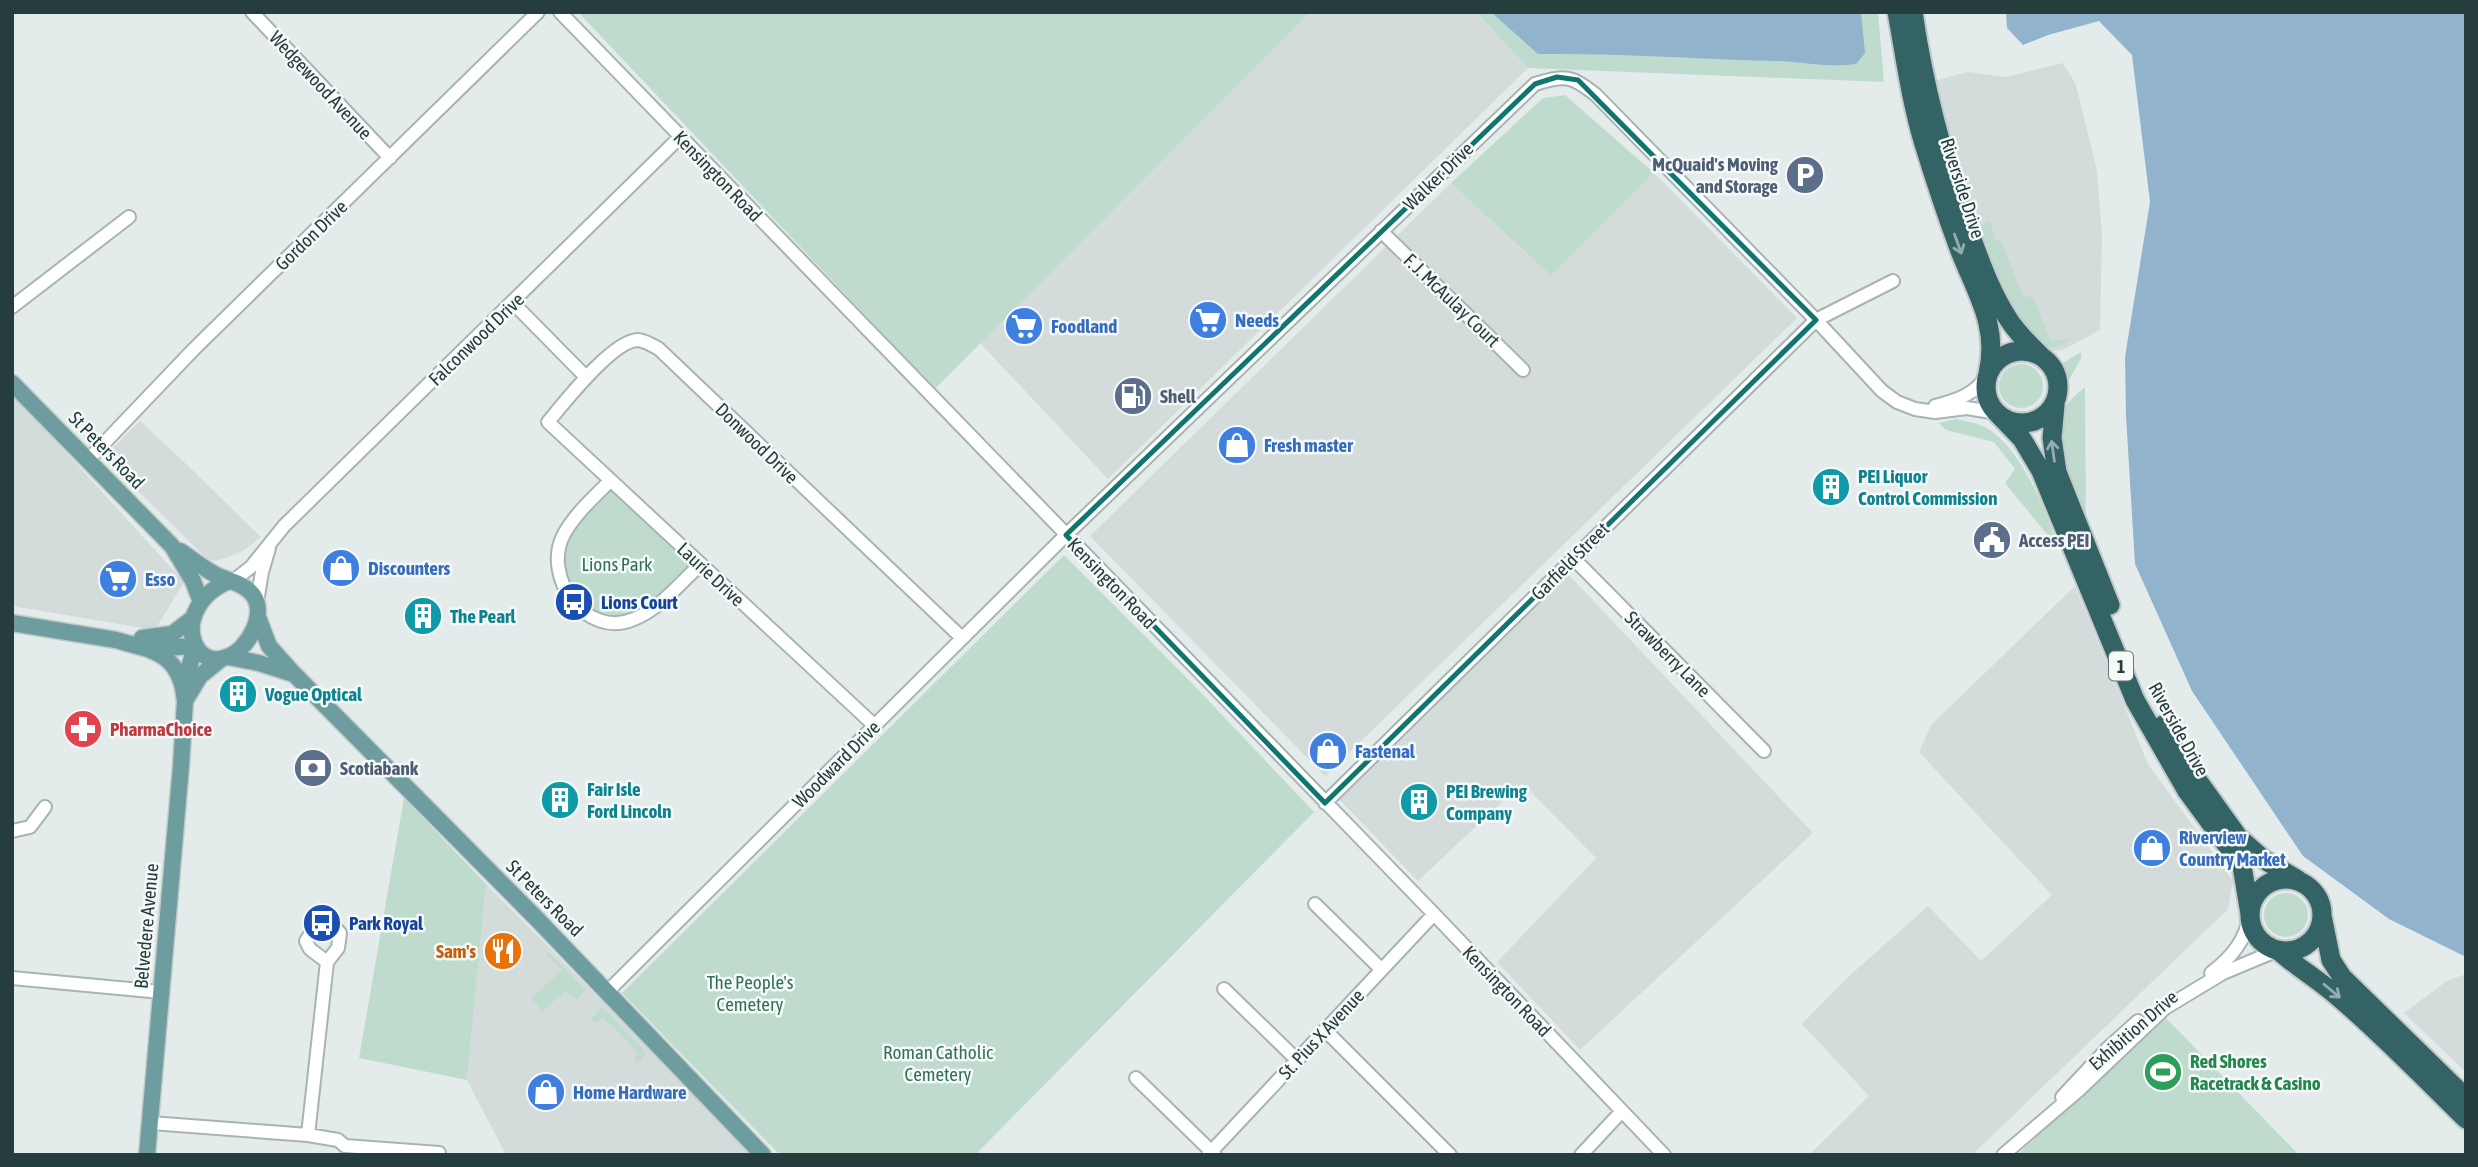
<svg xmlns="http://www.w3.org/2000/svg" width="2478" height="1167" viewBox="0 0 2478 1167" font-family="'Asap Condensed',sans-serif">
<rect width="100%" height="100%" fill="#e4eceb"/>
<path fill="#d3dcda" d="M1310,12H1476L1528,68L1108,479L980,343Z
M2063,63L2076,85L2097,171L2102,235L2100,330L2063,350L2045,351L2011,312L1989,263L1967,200L1933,81L1968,72L2006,77Z
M1654,173L1797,318L1325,776L1090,536L1451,183L1551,276Z
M12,393L184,582L155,630L12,606Z
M140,421L182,460L261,537L243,551L226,558L214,561L206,558L104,457Z
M1568,574L1813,833L1580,1050L1497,962L1596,858L1522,783L1418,881L1337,797Z
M2075,586L2148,764L2233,881L2228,909L1972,1155H1809L1869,1096L1802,1024L1848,977L1928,906L1981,961L2052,895L1919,752L1931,725Z
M486,884L755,1155H506L467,1080Z
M2466,974V1072L2404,1013L2447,981Z"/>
<path fill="#bfdbce" d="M578,12H1310L935,389Z
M1476,12H1878L1884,82L1528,68Z
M1565,95L1654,173L1551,276L1451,183L1543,98Z
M1990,221L1995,240L2001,241L2023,296L2033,297L2050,340L2071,339C2065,343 2059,348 2051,347C2018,344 1989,252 1980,225Z
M2081,352V358L2068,382L2061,364Z
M1999 386a22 22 0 1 1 44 0a22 22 0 1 1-44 0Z
M2085,387L2086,522C2075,496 2051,438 2063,412C2068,401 2077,394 2085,387Z
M1956,419C1966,422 1979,423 1987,428C2023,451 2046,511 2059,549L2005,483L2015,469L1994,442L1946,430L1939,423Z
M611,487L693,563C678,577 662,596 645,608C599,638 545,582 568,536C578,517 596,502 611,487Z
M1064,555L1190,681L1314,812L975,1155H780L622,993Z
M404,798L486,884L467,1080L359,1058Z
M2264 915a22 22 0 1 1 44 0a22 22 0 1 1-44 0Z
M548,952L586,990L576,1000L565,991L543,1011L531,998L562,970L546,954Z
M602,1007L647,1053L638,1062L634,1058L638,1053L603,1017L596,1023L591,1018Z
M2165,1017L2299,1155H2017Z"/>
<path fill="#92b3cc" d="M1491,12H1861L1865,53L1856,64C1830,68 1803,62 1776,61C1696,59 1617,53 1538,54Z
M2006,12H2466V957L2389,919L2303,856L2192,691L2135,564L2126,416L2125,357L2150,202L2132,55L2099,21L2048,35L2023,45L2007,28Z"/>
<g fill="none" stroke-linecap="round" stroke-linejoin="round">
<g stroke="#a7b4b3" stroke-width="16">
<path id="minor" d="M252,12L390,158
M560,12L1434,914L1664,1155
M1381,231L1523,370
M513,303L586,377
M12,307L129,217
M1935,406C1958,400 1976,394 1988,374
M88,460L194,349L538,12
M610,481C594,497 575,514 564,534C541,576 586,640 634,619C660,609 681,582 701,564
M1573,558L1764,751
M233,581L251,567L284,526L680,137
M257,602L262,572L269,548
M875,726L548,422C564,403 613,340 638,340C646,341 652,345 659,349L962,638
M1325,803L1816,320L1893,281
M12,831L30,827L45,807
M1315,904L1381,969
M2211,973C2232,957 2246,940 2250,914
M12,978L161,992
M1224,989L1297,1060
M607,992L1066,535L1535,84C1565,75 1571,75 1596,95L1816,320L1882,391L1897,402L1915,409L1935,412L1967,408L1997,413
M1325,1030L1450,1155
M1136,1078L1215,1155
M2062,1097L2107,1049L2138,1021
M151,1123L308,1135L338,1140L345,1146
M308,1135L327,962L338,948L340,933L331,924C317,923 313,929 306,941L310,949L327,962
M345,1146L439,1153
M1208,1155L1434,914
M1581,1155L1622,1111
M2003,1155L2079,1090L2165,1008L2223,973L2278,950"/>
</g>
<g stroke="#c2c9c8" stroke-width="19">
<path id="major" d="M12,383L172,546L193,581L201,602
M180,551C192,559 203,568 216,575C228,581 244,583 253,595C267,614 248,650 227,657C202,667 187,641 193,619C198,601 212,588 229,581
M258,617L269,646L294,674L535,917L763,1155
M12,623L116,640L148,649L194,646
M142,638L172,634L193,618
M150,650C169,657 178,668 183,688
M228,657L259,663L293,674
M186,699L200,676L221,659
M147,1155L181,766L185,701L183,688L195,647"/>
</g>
<g stroke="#c2c9c8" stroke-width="23">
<path id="highway" d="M1897,12C1905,56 1911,101 1924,144C1935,180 1947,216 1960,251C1977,294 1999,326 1988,374
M1913,12C1924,88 1943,159 1969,231C1980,261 1991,293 2009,320C2018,334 2030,345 2041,356
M1986 387a36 36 0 1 1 72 0a36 36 0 1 1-72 0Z
M2055,405L2052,438L2057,472L2110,605
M1997,413L2022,439L2041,471L2135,700L2187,791L2242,866L2250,914
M2163,725L2198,781L2239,838L2263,859L2298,880
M2250 915a36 36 0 1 1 72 0a36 36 0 1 1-72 0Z
M2322,916L2331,960L2342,977L2466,1098
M2278,950C2296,967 2318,979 2337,996C2382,1034 2424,1078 2466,1119"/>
</g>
<use href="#minor" stroke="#fff" stroke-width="12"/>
<use href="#major" stroke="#6d9d9e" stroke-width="16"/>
<use href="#highway" stroke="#346366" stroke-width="19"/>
</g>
<defs><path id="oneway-shaft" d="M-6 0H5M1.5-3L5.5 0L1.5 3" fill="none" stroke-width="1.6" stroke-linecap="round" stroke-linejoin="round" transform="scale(1.75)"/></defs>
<g stroke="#94aeaf">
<use href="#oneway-shaft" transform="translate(1958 244) rotate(70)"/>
<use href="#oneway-shaft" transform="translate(2053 451) rotate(-98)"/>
<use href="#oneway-shaft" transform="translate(2332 991) rotate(40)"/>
</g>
<path fill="none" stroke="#0f766e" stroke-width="5" stroke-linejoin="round" d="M1557,77L1578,80L1816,320L1325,803L1066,535L1535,84Z"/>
<defs>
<g id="parking-disc" transform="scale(2.0125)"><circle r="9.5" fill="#5c6f8a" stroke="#f5f9f8"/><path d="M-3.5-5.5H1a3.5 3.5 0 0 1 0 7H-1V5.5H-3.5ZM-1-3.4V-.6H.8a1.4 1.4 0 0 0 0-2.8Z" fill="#fff"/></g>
<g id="supermarket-disc" transform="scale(2.0125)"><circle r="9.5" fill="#3f7fe0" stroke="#f5f9f8"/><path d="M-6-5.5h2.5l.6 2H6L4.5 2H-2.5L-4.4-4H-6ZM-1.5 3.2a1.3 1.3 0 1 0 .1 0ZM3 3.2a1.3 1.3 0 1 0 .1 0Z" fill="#fff"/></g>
<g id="fuel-disc" transform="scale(2.0125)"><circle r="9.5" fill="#5c6f8a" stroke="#f5f9f8"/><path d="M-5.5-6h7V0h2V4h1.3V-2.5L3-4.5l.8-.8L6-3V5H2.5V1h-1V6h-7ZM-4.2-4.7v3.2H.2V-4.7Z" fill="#fff"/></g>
<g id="shop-disc" transform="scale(2.0125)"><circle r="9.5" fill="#3f7fe0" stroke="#f5f9f8"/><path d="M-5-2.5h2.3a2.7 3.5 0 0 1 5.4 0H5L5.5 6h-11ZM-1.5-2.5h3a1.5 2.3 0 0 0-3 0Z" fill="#fff"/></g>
<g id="building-disc" transform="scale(2.0125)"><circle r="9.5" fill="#0f9aa8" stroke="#f5f9f8"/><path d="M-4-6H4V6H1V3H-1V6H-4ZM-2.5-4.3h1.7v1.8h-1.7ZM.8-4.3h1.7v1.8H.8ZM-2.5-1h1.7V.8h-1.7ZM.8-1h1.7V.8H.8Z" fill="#fff"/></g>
<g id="civic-disc" transform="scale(2.0125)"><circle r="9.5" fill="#5c6f8a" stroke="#f5f9f8"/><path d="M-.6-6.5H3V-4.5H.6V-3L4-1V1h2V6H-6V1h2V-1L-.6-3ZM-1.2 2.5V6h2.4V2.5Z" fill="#fff"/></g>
<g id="bus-disc" transform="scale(2.0125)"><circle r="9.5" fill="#1a4fb4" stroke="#f5f9f8"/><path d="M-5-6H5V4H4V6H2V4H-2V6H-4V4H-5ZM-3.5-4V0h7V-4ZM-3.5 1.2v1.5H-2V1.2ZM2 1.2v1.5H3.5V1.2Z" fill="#fff"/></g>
<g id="pharmacy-disc" transform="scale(2.0125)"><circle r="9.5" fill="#e0444e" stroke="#f5f9f8"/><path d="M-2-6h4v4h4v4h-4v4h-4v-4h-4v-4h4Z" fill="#fff"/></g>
<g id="bank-disc" transform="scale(2.0125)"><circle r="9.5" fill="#5c6f8a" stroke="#f5f9f8"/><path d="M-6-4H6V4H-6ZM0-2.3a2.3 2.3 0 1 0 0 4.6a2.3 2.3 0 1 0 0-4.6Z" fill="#fff"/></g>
<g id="restaurant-disc" transform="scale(2.0125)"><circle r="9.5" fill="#e8710a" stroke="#f5f9f8"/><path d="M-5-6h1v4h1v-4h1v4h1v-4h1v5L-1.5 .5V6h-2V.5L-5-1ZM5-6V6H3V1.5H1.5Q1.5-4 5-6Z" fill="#fff"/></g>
<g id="stadium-disc" transform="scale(2.0125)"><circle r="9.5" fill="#2e9e5b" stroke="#f5f9f8"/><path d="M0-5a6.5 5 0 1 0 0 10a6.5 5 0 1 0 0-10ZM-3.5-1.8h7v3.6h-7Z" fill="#fff"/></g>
</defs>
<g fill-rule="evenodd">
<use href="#parking-disc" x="1805" y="175"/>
<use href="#supermarket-disc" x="1208" y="320"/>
<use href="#supermarket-disc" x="1024" y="326"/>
<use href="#fuel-disc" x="1133" y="396"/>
<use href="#shop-disc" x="1237" y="445"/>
<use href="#building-disc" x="1831" y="487"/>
<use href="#civic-disc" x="1992" y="540"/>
<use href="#shop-disc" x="341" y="568"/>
<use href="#supermarket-disc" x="118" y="579"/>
<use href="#bus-disc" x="574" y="602"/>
<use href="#building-disc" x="423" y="616"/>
<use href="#building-disc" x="238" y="694"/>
<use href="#pharmacy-disc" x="83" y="729"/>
<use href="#shop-disc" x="1328" y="751"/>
<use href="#bank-disc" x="313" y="768"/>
<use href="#building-disc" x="560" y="800"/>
<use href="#building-disc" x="1419" y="802"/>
<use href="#shop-disc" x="2152" y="848"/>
<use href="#bus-disc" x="322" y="923"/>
<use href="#restaurant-disc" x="503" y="951"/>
<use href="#stadium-disc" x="2163" y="1072"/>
<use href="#shop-disc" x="546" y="1092"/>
</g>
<g text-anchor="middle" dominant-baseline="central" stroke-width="5" stroke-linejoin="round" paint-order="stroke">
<rect fill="#f5f9f8" stroke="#637574" stroke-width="2" x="2109" y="651.5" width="24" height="29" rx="5"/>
<g font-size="18" font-weight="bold" fill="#253d3c">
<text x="2121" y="666">1</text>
</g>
<g font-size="19" fill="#253d3c" stroke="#f5f9f8">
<text transform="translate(321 85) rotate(47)">Wedgewood Avenue</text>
<text transform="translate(718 176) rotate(46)">Kensington Road</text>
<text transform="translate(1438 176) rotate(-44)">Walker Drive</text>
<text transform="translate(1963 188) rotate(72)">Riverside Drive</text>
<text transform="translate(311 235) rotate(-44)">Gordon Drive</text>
<text transform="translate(1452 300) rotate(44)">F. J. McAulay Court</text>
<text transform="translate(476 339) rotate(-44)">Falconwood Drive</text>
<text transform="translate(757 443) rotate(44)">Donwood Drive</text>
<text transform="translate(107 450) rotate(46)">St Peters Road</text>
<text transform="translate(1570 561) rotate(-45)">Garfield Street</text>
<text transform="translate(711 574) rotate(43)">Laurie Drive</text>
<text transform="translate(1112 583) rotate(46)">Kensington Road</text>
<text transform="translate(1668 654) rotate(45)">Strawberry Lane</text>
<text transform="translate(2179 729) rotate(61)">Riverside Drive</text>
<text transform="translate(836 764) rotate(-45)">Woodward Drive</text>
<text transform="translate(545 898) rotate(45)">St Peters Road</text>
<text transform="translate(146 926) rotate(-85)">Belvedere Avenue</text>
<text transform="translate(1507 991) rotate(46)">Kensington Road</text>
<text transform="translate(2133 1030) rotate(-41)">Exhibition Drive</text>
<text transform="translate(1321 1034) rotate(-47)">St. Pius X Avenue</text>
</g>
<g font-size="19" font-weight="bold" fill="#4e5e75" stroke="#f5f9f8" text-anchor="start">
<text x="1778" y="164" text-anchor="end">McQuaid's Moving<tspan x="1778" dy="22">and Storage</tspan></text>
<text x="1160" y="396">Shell</text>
<text x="2019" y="540">Access PEI</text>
<text x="340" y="768">Scotiabank</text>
</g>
<g font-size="19" font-weight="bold" fill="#366cbe" stroke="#f5f9f8" text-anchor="start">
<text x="1235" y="320">Needs</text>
<text x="1051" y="326">Foodland</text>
<text x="1264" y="445">Fresh master</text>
<text x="368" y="568">Discounters</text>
<text x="145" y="579">Esso</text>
<text x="1355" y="751">Fastenal</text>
<text x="2179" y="837">Riverview<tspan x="2179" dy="22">Country Market</tspan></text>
<text x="573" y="1092">Home Hardware</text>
</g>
<g font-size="19" font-weight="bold" fill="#0d838f" stroke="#f5f9f8" text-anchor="start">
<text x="1858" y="476">PEI Liquor<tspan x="1858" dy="22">Control Commission</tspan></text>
<text x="450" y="616">The Pearl</text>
<text x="265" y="694">Vogue Optical</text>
<text x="587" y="789">Fair Isle<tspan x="587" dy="22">Ford Lincoln</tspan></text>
<text x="1446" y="791">PEI Brewing<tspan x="1446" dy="22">Company</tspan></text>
</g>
<g font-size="19" fill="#33705b" stroke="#f5f9f8">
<text x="617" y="564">Lions Park</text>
<text x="750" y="982">The People's<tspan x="750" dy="22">Cemetery</tspan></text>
<text x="938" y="1052">Roman Catholic<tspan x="938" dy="22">Cemetery</tspan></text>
</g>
<g font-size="19" font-weight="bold" fill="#164399" stroke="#f5f9f8" text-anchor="start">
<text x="601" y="602">Lions Court</text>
<text x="349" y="923">Park Royal</text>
</g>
<g font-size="19" font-weight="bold" fill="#be3a42" stroke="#f5f9f8" text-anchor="start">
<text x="110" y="729">PharmaChoice</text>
</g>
<g font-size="19" font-weight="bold" fill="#c56008" stroke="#f5f9f8" text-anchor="end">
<text x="476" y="951">Sam's</text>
</g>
<g font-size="19" font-weight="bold" fill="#27864d" stroke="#f5f9f8" text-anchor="start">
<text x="2190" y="1061">Red Shores<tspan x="2190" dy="22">Racetrack &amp; Casino</tspan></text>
</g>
</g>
<rect width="2478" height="1167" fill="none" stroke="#253d3c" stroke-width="28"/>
</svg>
